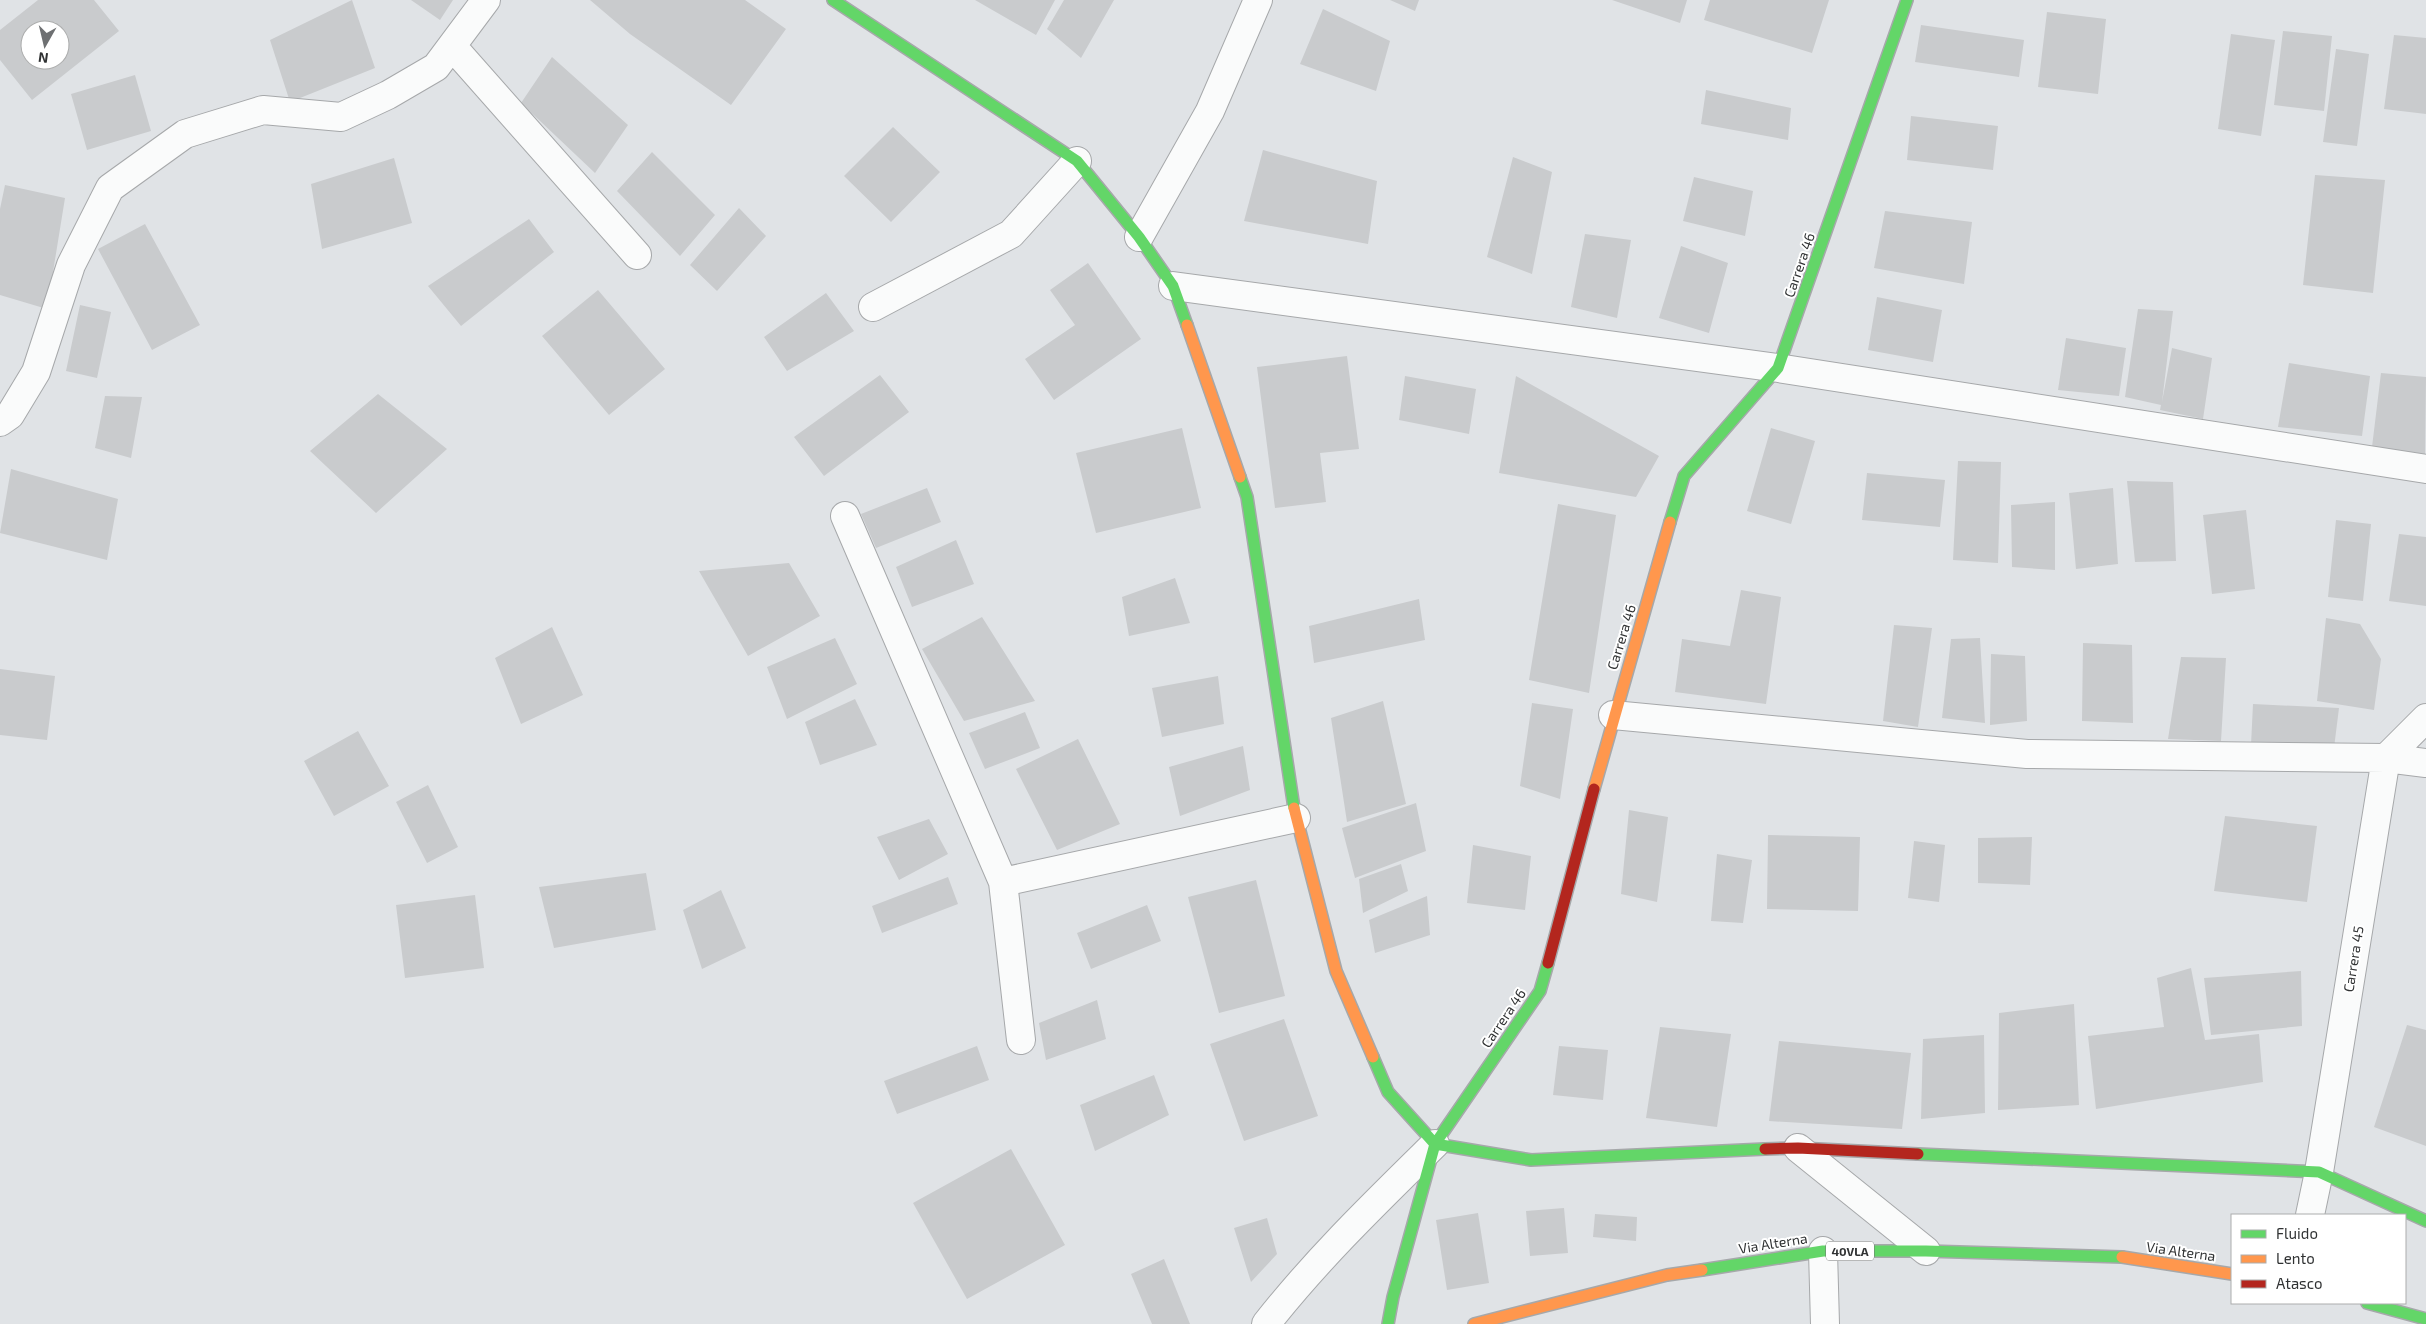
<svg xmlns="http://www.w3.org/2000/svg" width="2426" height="1324" viewBox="0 0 2426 1324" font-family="'Exo 2',sans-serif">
<rect width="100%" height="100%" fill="#e0e3e6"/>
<path fill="#c9cbcd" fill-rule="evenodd" d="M38,0H94L119,31L32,100L0,60V30ZM30,30H60V60H30Z
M352,0L375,68L290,102L270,40Z
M411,0H453L440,20Z
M590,0H745L786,29L731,105L630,34Z
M975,0H1055L1036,35Z
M1064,0H1114L1081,58L1047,29Z
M1390,0H1419L1415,11Z
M1612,0H1687L1680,23Z
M1710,0H1829L1812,53L1704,20Z
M1323,9L1390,41L1376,91L1300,64Z
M2047,12L2106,19L2098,94L2038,87Z
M1921,25L2024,40L2019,77L1915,62Z
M2283,31L2332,36L2324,111L2274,105Z
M2231,34L2275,40L2261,136L2218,129Z
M2394,35L2426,38V114L2384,109Z
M2336,49L2369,54L2357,146L2323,142Z
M552,57L628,125L595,173L521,103Z
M135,75L151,131L87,150L71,94Z
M1706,90L1791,108L1788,140L1701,124Z
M1911,116L1998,126L1993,170L1907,160Z
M893,127L940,172L891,222L844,176Z
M1263,150L1377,181L1368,244L1244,221Z
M652,152L715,215L680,256L617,191Z
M1513,157L1552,172L1532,274L1487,257Z
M394,158L412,223L322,249L311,184Z
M2315,175L2385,180L2373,293L2303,285Z
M1694,177L1753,191L1745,236L1683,221Z
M5,185L65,198L47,309L0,295V209Z
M739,208L766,236L717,291L690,265Z
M1885,211L1972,222L1964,284L1874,268Z
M529,219L554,252L461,326L428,286Z
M145,224L200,325L152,350L98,249Z
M1585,234L1631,240L1617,318L1571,307Z
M1681,246L1728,263L1709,333L1659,318Z
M1088,263L1141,339L1054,400L1025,359L1075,325L1050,290Z
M598,290L665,369L609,415L542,336Z
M826,293L854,331L787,371L764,337Z
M1877,297L1942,310L1933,362L1868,350Z
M80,305L111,312L97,378L66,371Z
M2138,309L2173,311L2162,402L2172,348L2212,358L2203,419L2160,410L2161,405L2125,397Z
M2066,338L2126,348L2119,396L2058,390Z
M1347,356L1359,449L1320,453L1326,502L1275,508L1257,367Z
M2289,363L2370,376L2362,436L2278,427Z
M2381,373L2426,377L2425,454L2372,447Z
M880,375L909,412L824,476L794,437Z
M1405,376L1476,389L1469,434L1399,420Z
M1516,376L1659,456L1636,497L1499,473Z
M378,394L447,449L376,513L310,451Z
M105,396L142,397L131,458L95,448Z
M1182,428L1201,508L1096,533L1076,453Z
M1771,428L1815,441L1791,524L1747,511Z
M1958,461L2001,462L1998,563L1953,560Z
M11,469L118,499L107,560L0,533Z
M1867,473L1945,480L1940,527L1862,520Z
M2127,481L2173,482L2176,561L2135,562Z
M927,488L941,522L876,548L861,514Z
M2113,488L2118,564L2076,569L2069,493Z
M2055,502V570L2012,567L2011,505Z
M1558,504L1616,515L1589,693L1529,680Z
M2246,510L2255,589L2212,594L2203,515Z
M2336,520L2371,524L2363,601L2328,597Z
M2399,534L2426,537V606L2389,601Z
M956,540L974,584L912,607L896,567Z
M789,563L820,616L748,656L699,571Z
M1175,578L1190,623L1129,636L1122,597Z
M1741,590L1781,597L1766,704L1675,692L1682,639L1730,646Z
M1419,599L1425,640L1314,663L1309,626Z
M982,617L1035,701L964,721L922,649Z
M2326,618L2360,624L2381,659L2374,710L2317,701Z
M1894,625L1932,628L1918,727L1883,721Z
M552,627L583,695L521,724L495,658Z
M835,638L857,684L787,719L767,667Z
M1980,638L1985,723L1942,718L1951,639Z
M2083,643L2132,645L2133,723L2082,721Z
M1991,654L2025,656L2027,721L1990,725Z
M2181,657L2226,658L2221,741L2168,739Z
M0,669L55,676L47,740L0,735Z
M1218,676L1224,724L1162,737L1152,688Z
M855,699L877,745L820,765L805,722Z
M1383,701L1406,804L1347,822L1331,718Z
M1532,703L1573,709L1560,799L1520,786Z
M2253,704L2339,708L2334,748L2251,745Z
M1025,712L1040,748L985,769L969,733Z
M358,731L389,786L334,816L304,761Z
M1078,739L1120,824L1057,850L1016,769Z
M1243,746L1250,790L1180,816L1169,767Z
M428,785L458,847L427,863L396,802Z
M1416,803L1426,851L1355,878L1342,828Z
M1629,810L1668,817L1657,902L1621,894Z
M2225,816L2317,826L2307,902L2214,891Z
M929,819L948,854L899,880L877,837Z
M1768,835L1860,837L1858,911L1767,909Z
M2032,837L2030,885L1978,883V838Z
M1914,841L1945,845L1939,902L1908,898Z
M1473,845L1531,856L1525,910L1467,903Z
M1717,854L1752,860L1743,923L1711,921Z
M1401,864L1408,891L1363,913L1359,879Z
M646,873L656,930L554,948L539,887Z
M948,877L958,904L882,933L872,906Z
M1256,880L1285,996L1219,1013L1188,897Z
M721,890L746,948L702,969L683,910Z
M475,895L484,968L405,978L396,905Z
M1427,896L1430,935L1375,953L1369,920Z
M1147,905L1161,941L1091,969L1077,933Z
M2191,968L2205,1040L2259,1034L2263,1082L2096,1109L2088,1036L2164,1027L2157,978Z
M2301,971L2302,1026L2211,1035L2204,978Z
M1097,1000L1106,1039L1046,1060L1039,1023Z
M2074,1004L2079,1105L1998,1110L1999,1013Z
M1284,1019L1318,1116L1244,1141L1210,1044Z
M2407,1025L2426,1030V1146L2374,1127Z
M1660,1027L1731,1034L1717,1127L1646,1118Z
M1984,1035L1985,1113L1921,1119L1923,1039Z
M1779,1041L1911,1053L1902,1129L1769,1121Z
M977,1046L989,1080L897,1114L884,1081Z
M1559,1046L1608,1050L1603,1100L1553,1095Z
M1154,1075L1169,1115L1095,1151L1080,1105Z
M1011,1149L1065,1245L967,1299L913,1203Z
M1564,1208L1568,1253L1530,1256L1526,1211Z
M1478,1213L1489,1283L1447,1290L1436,1220Z
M1595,1214L1637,1217L1636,1241L1593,1237Z
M1267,1218L1277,1254L1251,1282L1234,1228Z
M1164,1259L1190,1324H1152L1131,1274Z"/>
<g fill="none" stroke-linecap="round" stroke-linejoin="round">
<g stroke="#a6a8aa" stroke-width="30">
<path id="street" d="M452,46L637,255
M1139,237L1210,111L1258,0
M1173,286L1778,368L2426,469
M873,307L1011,234L1077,161
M0,422L10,415L36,372L71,265L110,188L185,134L263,110L341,117L388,95L436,67L486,0
M845,516L1003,882L1021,1040
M1613,715L2027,754L2386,758L2426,763
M1003,882L1296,818
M1798,1148L1926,1251
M2310,1215L2319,1172L2386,758L2426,718
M1823,1251L1825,1324
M1266,1324C1318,1258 1375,1203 1435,1144"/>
</g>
<g stroke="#a6a8aa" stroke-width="14">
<path id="fast" d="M833,0L1077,161L1139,237L1173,286L1187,325
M1240,477L1247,497L1294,808
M1670,522L1684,476L1778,368L1907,0
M1373,1057L1388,1092L1435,1144L1531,1160L1765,1149
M1918,1154L2319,1172L2426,1221
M1702,1270L1823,1251H1926L2122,1257
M2367,1303L2426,1319
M1388,1324L1393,1297L1435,1144L1540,991L1548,963"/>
</g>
<g stroke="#a6a8aa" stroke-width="14">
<path id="slow" d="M1187,325L1240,477
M1594,789L1670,522
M1294,808L1336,971L1373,1057
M2122,1257L2232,1274
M1474,1324L1667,1275L1702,1270"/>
</g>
<g stroke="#a6a8aa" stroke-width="14">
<path id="jam" d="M1548,963L1594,789
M1765,1149L1798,1148L1918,1154"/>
</g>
<use href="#street" stroke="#fafbfb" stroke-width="28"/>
<use href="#fast" stroke="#63d668" stroke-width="11"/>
<use href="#slow" stroke="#ff974d" stroke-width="11"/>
<use href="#jam" stroke="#b3261e" stroke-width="11"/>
</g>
<g text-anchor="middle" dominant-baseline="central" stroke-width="4" stroke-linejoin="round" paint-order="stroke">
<rect fill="#fff" stroke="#6e7070" stroke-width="1" x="1826" y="1241.5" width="48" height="19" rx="4"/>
<g font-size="12" font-weight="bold" fill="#303233">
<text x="1850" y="1251">40VLA</text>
</g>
<g font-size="14" fill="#303233" stroke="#fff">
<text transform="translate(1799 265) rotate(-71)">Carrera 46</text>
<text transform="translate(1621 637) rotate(-73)">Carrera 46</text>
<text transform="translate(2353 959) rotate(-81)">Carrera 45</text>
<text transform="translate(1503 1018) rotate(-56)">Carrera 46</text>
<text transform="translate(1773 1243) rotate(-9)">Via Alterna</text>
<text transform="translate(2181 1251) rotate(8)">Via Alterna</text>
</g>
</g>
<rect x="2231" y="1214" width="175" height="90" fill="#ffffff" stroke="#acadad"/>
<rect x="2241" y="1230" width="25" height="8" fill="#63d668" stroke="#acadad"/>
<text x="2276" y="1239" font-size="15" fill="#303233">Fluido</text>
<rect x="2241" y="1255" width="25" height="8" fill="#ff974d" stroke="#acadad"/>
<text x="2276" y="1264" font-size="15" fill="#303233">Lento</text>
<rect x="2241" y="1280" width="25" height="8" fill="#b3261e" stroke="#acadad"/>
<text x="2276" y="1289" font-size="15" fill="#303233">Atasco</text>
<g transform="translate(45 45) rotate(188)"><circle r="24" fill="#ffffff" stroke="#acadad"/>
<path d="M0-4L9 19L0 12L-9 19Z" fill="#6e7072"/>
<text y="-8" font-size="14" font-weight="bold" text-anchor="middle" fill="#303233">N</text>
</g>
</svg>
